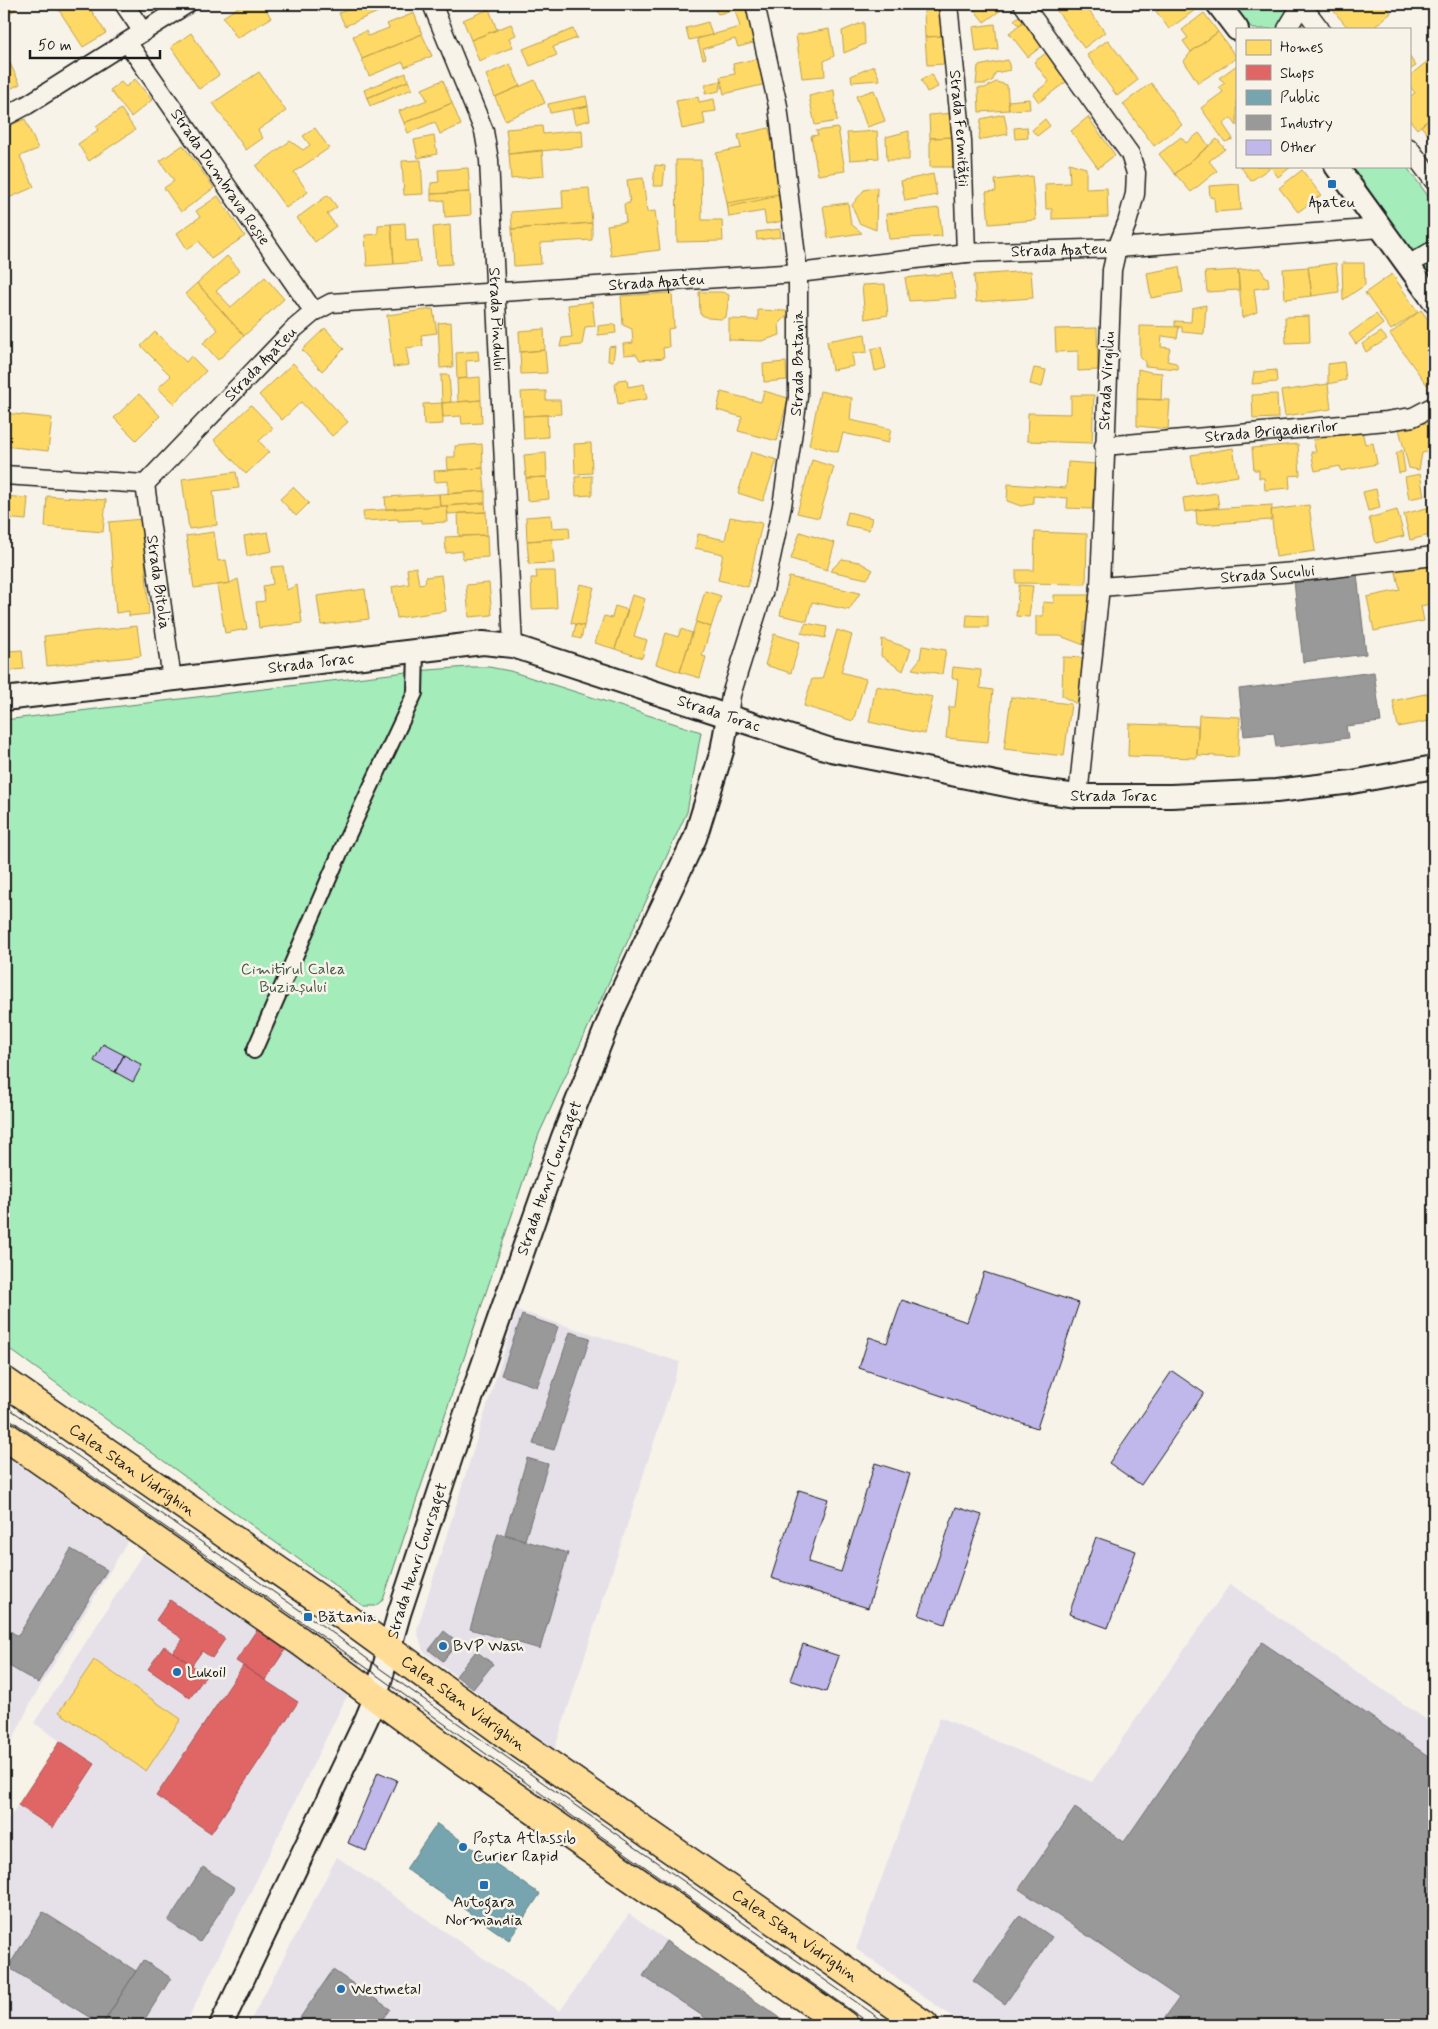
<svg xmlns="http://www.w3.org/2000/svg" width="1438" height="2029" viewBox="0 0 1438 2029" font-family="Mynerve,sans-serif">
<rect width="100%" height="100%" fill="#f7f3e8"/>
<filter id="ink" filterUnits="userSpaceOnUse"><feTurbulence type="fractalNoise" baseFrequency=".02" numOctaves="2"/><feDisplacementMap in="SourceGraphic" scale="10" xChannelSelector="R" yChannelSelector="G"/><feConvolveMatrix kernelMatrix="1 2 1 2 8 2 1 2 1" color-interpolation-filters="sRGB"/></filter>
<g filter="url(#ink)">
<path fill="#e6e1e9" d="M517,1310L680,1362L554,1751L423,1651L417,1630Z
M4,1455L128,1541L31,1702L4,1758Z
M143,1553L257,1626L350,1690L185,2025H4V1826L60,1741L34,1723Z
M1230,1584L1434,1725V2025H964L856,1949L940,1717L1092,1782Z
M337,1857L560,2011L629,1914L786,2025H248Z"/>
<path fill="#a4ecb9" stroke="#60846a" d="M1234,4H1286L1305,29H1252Z
M1352,166H1406L1434,204V281Z
M469,667H489L510,671L701,732L687,812L539,1134L383,1600L375,1606H363L4,1345V720L415,671Z"/>
<path fill="#ffd966" stroke="#bba050" d="M4,4H12L16,9L4,17Z
M55,4H87L106,33L83,47Z
M243,4H263L271,18L237,38L223,17Z
M361,4H375L378,12L345,26L339,13Z
M720,4H747L757,42L738,47L735,39L703,49L706,58L703,59L697,39L740,27L735,10L718,14L712,6Z
M970,4H1001L1004,8L984,22Z
M1061,4H1084L1105,32L1084,48L1055,8Z
M1158,4H1201L1202,5L1169,29L1156,11L1161,8Z
M1336,4H1350L1355,10L1362,4H1384L1391,13L1372,29H1349L1331,8Z
M489,9L497,30L471,40L463,20Z
M943,10L944,36L925,37L924,11Z
M414,13L422,34L362,59L353,36L366,31L368,36L389,28L387,24Z
M1023,13L1028,18L1019,25L1014,20Z
M1204,13L1218,32L1191,52L1183,41L1188,38L1182,30Z
M1028,18L1047,42L1028,57L1009,33Z
M708,22L712,35L689,40L686,28Z
M864,22L865,44L844,53L842,31Z
M511,24L516,35L509,38L513,47L479,61L471,40Z
M995,24L998,49L976,52L973,27Z
M573,29L577,38L553,47L557,55L530,66L523,49Z
M829,29L834,56L824,61L825,76L802,78L796,35Z
M1218,32L1237,58L1198,83L1184,61L1191,52Z
M191,33L219,75L199,89L171,47Z
M422,34L432,56L405,67L403,62L369,76L362,59Z
M944,36L945,64L927,65L925,37Z
M1108,40L1138,80L1117,96L1087,55Z
M1050,50L1071,78L1039,102L1033,94L1049,82L1034,62Z
M4,51L20,84L4,92Z
M1409,56L1416,66L1409,70Z
M760,58L766,84L724,94L720,77L735,74L733,64Z
M1008,60L1010,70L995,73L993,80L986,84H976L978,66Z
M1428,61L1434,69V115L1417,129L1409,119V97L1415,93L1409,85V76Z
M510,64L520,86L495,97L486,75Z
M1237,65V126L1231,118L1223,124L1233,139L1225,142L1201,108L1223,92L1219,87L1225,83L1219,78Z
M874,66L880,80L852,82L851,76Z
M259,72L286,111L258,130L263,138L246,150L213,103Z
M406,73L408,81L367,98L364,90Z
M932,74L938,87L927,92L921,80Z
M135,79L152,100L131,117L110,90L121,82L126,87Z
M443,80L452,103L404,123L399,111L427,100L422,89Z
M535,80L545,103L505,120L495,97Z
M408,81L412,89L370,106L367,98Z
M722,81L719,91L705,94L706,84Z
M996,82L1007,85L1009,110L979,112L978,88H985Z
M1151,83L1182,125L1154,146L1123,104Z
M834,90L837,121L815,125L809,96Z
M874,90L885,121L867,127L856,96Z
M586,96L588,106L550,113L548,104Z
M698,97L699,102L714,99L716,111L703,113L705,124L682,129L676,101Z
M1029,99L1030,109L1009,110L1008,101Z
M452,103L461,125L440,134L435,122L408,133L404,123Z
M588,106L590,120L575,124L572,109Z
M121,109L135,130L89,161L78,144L98,130L96,127Z
M954,113L955,137L930,138L929,115Z
M1004,114L1008,134L979,140L981,119Z
M1434,116V139L1432,140L1421,126Z
M1088,117L1115,155L1098,168L1071,131Z
M25,119L38,149L20,156L34,187L4,200V176L10,173L4,160V128Z
M1045,119L1050,126L1037,136L1032,130Z
M542,126L543,134L582,130L583,147L509,154L506,129Z
M1027,127L1028,138L1015,139L1014,128Z
M315,128L329,148L294,172L308,192L286,208L256,166L290,141L303,150L310,145L303,136Z
M769,128L783,195L728,207L716,153L741,148L738,135Z
M838,128L845,171L818,175L811,136L818,135L816,131Z
M877,131L879,158L850,160L847,133Z
M909,131V160H887L886,137Z
M1199,133L1209,146L1175,174L1159,154L1181,137L1186,143Z
M434,136L437,154L418,158L414,140Z
M955,137L957,167H930V138Z
M1217,139L1225,149L1209,161L1217,171L1191,192L1175,174Z
M183,145L214,188L181,212L164,188L174,181L160,161Z
M542,150L544,176L511,179L509,154Z
M421,160L423,194L404,195L402,161Z
M676,160H701L702,220H722L723,241L677,242Z
M1069,163L1086,168V189L1107,188L1108,217L1052,219V209H1046L1045,184L1070,183Z
M655,165L665,166L663,186H653Z
M1240,166H1292L1278,177L1271,167L1251,181Z
M468,168L470,192L431,194V183L439,182L438,170Z
M1302,170L1321,195L1298,212L1279,188Z
M933,174L937,195L905,201L901,181Z
M1032,176L1036,220L989,224L986,192L996,191L995,180Z
M643,178L647,212L655,211L660,250L611,256L607,225L626,222L624,204L630,203L627,180Z
M1239,184L1241,210L1215,212L1214,198L1210,197L1209,186Z
M877,187L876,230L859,223L852,205L864,190Z
M589,188L592,223L512,229L511,212L563,208L562,190Z
M470,192L471,215L445,217L444,200L431,201V194Z
M779,194L784,221L766,224L764,211L729,217L727,203Z
M328,195L337,207L327,214L336,226L315,242L297,218Z
M218,196L245,236L211,259L199,241L187,249L177,233L200,217L196,211Z
M848,203L851,224L862,233L828,238L823,206Z
M939,208L942,236L889,239L886,214Z
M405,223L406,241L418,240L420,262L394,264L391,224Z
M592,223V240L540,243L541,264L514,266L512,229Z
M391,224L394,264L367,266L365,235L378,234V225Z
M450,225L452,264L436,265L433,227Z
M780,229L781,237L757,240L756,232Z
M227,256L240,270L216,291L231,307L265,277L284,299L244,336L197,283Z
M1336,263L1339,292L1312,296L1308,267Z
M1342,263H1364L1365,285L1343,300Z
M1179,267L1183,292L1151,298L1147,273Z
M1308,267L1312,296L1285,299L1283,269Z
M1260,268L1265,276L1268,278L1269,287L1254,289L1257,312L1242,318L1238,270Z
M1238,270L1239,290L1207,292L1205,272Z
M1031,271L1033,298L976,302L974,275Z
M952,273L956,298L909,301L905,278Z
M1392,274L1418,312L1391,330L1365,293Z
M197,283L244,336L218,360L203,343L218,330L185,294Z
M885,284L888,315L865,319L862,285Z
M699,292H722L729,295L726,317L721,319L708,318L700,314Z
M672,293L674,328L668,329L669,347L663,348L664,358L640,360L636,354L624,355L623,344L633,343L632,329L623,325L621,296Z
M592,302L595,326L585,327L582,345L560,347L562,338L572,337L568,305Z
M1206,305L1204,334L1182,332V327L1175,326V321L1191,322L1192,308Z
M433,309L437,333L421,335L423,346L406,348L409,365L393,367L387,315Z
M758,310L786,311L789,314L779,324L780,335L762,341L729,340V319L758,320Z
M1421,310L1434,328V383L1433,381L1427,385L1390,334Z
M1376,314L1383,324L1356,344L1349,334Z
M1309,316L1310,342L1286,343L1285,317Z
M451,322L453,367L440,368L438,323Z
M615,324L616,333L598,335V326Z
M1140,326L1179,327L1177,338L1162,336L1161,347L1170,348L1167,361L1176,363L1178,369L1145,366V362L1140,357Z
M325,328L344,349L322,371L302,350Z
M1097,328L1098,370L1078,371V351L1056,352L1055,329Z
M544,329L545,350L520,352L519,331Z
M155,332L186,362L191,356L206,371L174,404L158,388L171,376L141,346Z
M1381,332L1387,339L1366,352L1362,344Z
M865,334L867,352L852,354L854,366L832,370L827,341Z
M615,346L613,361H608L609,347Z
M881,347L886,368L875,371L871,349Z
M545,350L547,373L521,374L520,352Z
M478,351L479,360L466,361L467,378L457,379L456,353Z
M786,362L787,380L764,382L763,364Z
M1344,362L1346,380L1328,384V364Z
M293,363L348,422L332,436L301,402L282,420L259,395Z
M1034,368L1046,370L1042,387L1030,384Z
M1138,369L1150,372L1162,373L1161,400L1137,399Z
M1276,370L1277,382L1252,384L1254,372Z
M441,375H449L451,402L442,403Z
M480,377L481,400L458,402L457,379Z
M627,379L628,387L644,384L647,399L618,404L615,385L618,380Z
M1328,384L1331,409L1285,416L1281,391Z
M546,391V400H560L561,414L523,416L521,392Z
M764,391L788,398L777,441L738,431L742,417L717,410L721,392L761,402Z
M820,391L852,398L850,420L891,429L888,443L843,433L838,452L809,445Z
M139,394L160,416L136,440L114,418Z
M1277,394L1278,418L1253,419L1252,395Z
M1071,395H1094L1092,443L1027,441L1028,413L1071,414Z
M1137,399L1170,400L1168,429L1137,426Z
M481,400L482,423L462,424L461,416L443,417L442,403Z
M442,403L443,424L424,425L423,404Z
M251,405L273,428L259,441L269,452L246,474L214,440Z
M4,413L52,418L48,451L4,446Z
M547,415L548,437L524,439L523,416Z
M1429,422L1434,450L1422,453L1419,470L1409,468L1399,429Z
M1362,431L1365,444L1373,443L1377,464L1341,471L1340,466L1315,471L1311,452H1316L1313,440Z
M591,443L592,473L575,474L574,444Z
M482,444L483,468L448,470L447,457H455V446Z
M1298,444L1300,475L1289,476L1290,488L1265,490L1264,478H1259V470H1254L1252,448Z
M1233,448L1238,476L1196,483L1191,455Z
M1402,450L1405,472L1399,473L1396,454Z
M751,452L777,460L763,501L738,493Z
M546,453L547,477L526,478L524,455Z
M812,460L834,467L819,518L797,513Z
M1068,462L1096,464L1092,509L1067,508L1068,498L1033,496V504L1021,506L1007,501L1008,484L1066,488Z
M483,468L485,491L448,494V481L435,482L434,471Z
M236,472L239,488L213,491L217,525L189,529L182,479Z
M1420,474L1424,496L1409,499L1405,477Z
M592,476V495L576,496L575,477Z
M547,477L549,499L527,501L526,478Z
M293,487L309,503L296,516L280,499Z
M1376,489L1380,508L1368,511L1363,492Z
M485,491V503L440,506L439,494Z
M1217,493L1219,507L1185,512L1183,498Z
M439,494L440,506L386,509L385,497Z
M4,496L28,498L26,520L4,518Z
M47,496L106,500L103,532L45,527Z
M485,503L486,512L448,514L447,506Z
M1272,505L1271,520L1197,525L1196,510Z
M1309,505L1315,551L1276,557L1271,510Z
M440,506H447L448,522L421,523V520L398,521V519L364,521L363,511Z
M1434,506V534L1410,540L1404,514Z
M1397,510L1404,536L1376,543L1369,518Z
M486,512L487,535L459,536L458,513Z
M848,512L872,518L869,530L845,525Z
M551,515L552,528L569,527L570,538L527,541L526,517Z
M730,517L762,523L748,587L718,580L723,554L695,548L698,534L725,540Z
M142,519L149,614L129,616V611L116,613L109,522Z
M214,532L218,561L226,560L230,583L194,588L186,536Z
M268,532L272,551L247,556L244,536Z
M800,532L835,543L827,570L791,559Z
M1035,532L1087,534L1086,584L1016,583V570H1034Z
M487,535L488,557L463,559L462,551L446,553L445,537Z
M552,539L554,563L529,564L527,541Z
M842,559L859,562L873,570L867,579L830,571Z
M1433,561L1434,603L1421,606L1424,621L1374,631L1367,597L1400,590L1395,568Z
M283,566L287,590L297,585L302,623L259,628L256,602L265,601L263,586L273,584L271,567Z
M416,567L419,584L425,583L426,577L441,575L446,611L397,618L392,587L409,584L407,569Z
M536,571H555L557,608L532,609L531,578H537Z
M789,577L860,593L849,610L812,602L807,621L780,615Z
M238,579L247,629L225,633L217,585L230,583Z
M489,583L492,615L469,617L466,585Z
M580,584L594,587L584,626L571,623Z
M1019,585L1033,586L1029,617L1016,616Z
M365,589L369,619L321,625L317,596Z
M705,591L721,596L711,627L696,622Z
M632,595L645,599L634,636L647,640L642,658L615,649Z
M1054,595H1090L1089,619L1084,623V645L1060,636H1036V616H1043V602L1054,603Z
M4,596L10,651L22,650L24,669L4,671Z
M615,606L628,610L615,649L595,643L604,616L612,618Z
M967,615L988,616V627H966Z
M696,622L711,627L702,656L706,657L700,678L680,672Z
M806,623L827,627L825,638L801,633Z
M576,624L584,626L581,639L573,637Z
M137,626L141,656L47,666L44,636Z
M681,629L692,633L680,672L656,664L666,633L678,637Z
M837,630L852,635L841,672L866,679L853,721L804,706L812,679H822Z
M774,634L800,642L791,673L765,665Z
M882,639L911,649L903,671L881,656Z
M922,646L946,650L942,674L912,669L920,659Z
M1063,657L1086,658L1084,702L1077,704L1062,696Z
M953,667L981,670L980,688L993,690L988,742L946,738L949,707H955L958,679L952,678Z
M876,686L933,697L925,734L869,722Z
M1434,692V720L1398,727L1393,701Z
M1011,697L1071,704L1064,756L1004,749Z
M1199,715L1240,717L1238,757L1197,755Z
M1129,724L1198,726L1197,758L1128,756Z
M94,1660L181,1719L146,1771L59,1712Z"/>
<path fill="#e06666" stroke="#a55050" d="M170,1600L225,1639L212,1658L202,1651L192,1665L173,1652L183,1639L156,1620Z
M258,1628L287,1647L265,1680L236,1661Z
M164,1646L206,1675L190,1698L148,1669Z
M243,1666L298,1702L211,1833L156,1796Z
M60,1741L95,1764L53,1828L18,1805Z"/>
<path fill="#76a5af" stroke="#5b7c83" d="M437,1824L540,1894L509,1940L406,1869Z"/>
<path fill="#999" stroke="#747474" d="M1357,574L1366,654L1303,662L1294,582Z
M1374,672L1381,722L1346,726L1348,738L1276,747L1274,733L1244,736L1239,689Z
M522,1315L558,1327L537,1387L501,1375Z
M570,1332L590,1338L554,1450L533,1444Z
M527,1458L548,1464L525,1540L505,1534Z
M498,1533L568,1553L540,1649L470,1629Z
M71,1549L107,1570L38,1683L4,1663V1627L18,1636Z
M444,1631L458,1642L443,1661L429,1650Z
M1262,1642L1434,1760V2015L1427,2025H1160L1179,1998L1019,1889L1075,1808L1124,1842Z
M476,1651L493,1664L473,1689L456,1676Z
M203,1867L235,1888L200,1942L168,1921Z
M43,1912L136,1971L102,2025L8,1967Z
M1020,1915L1052,1937L1005,2004L973,1981Z
M666,1941L791,2025H716L643,1976Z
M143,1960L171,1978L141,2025H102Z
M333,1970L390,2009L378,2025H295Z"/>
<path fill="#c0b8ea" stroke="#1c1c1c" d="M103,1044L124,1055L115,1072L94,1061Z
M124,1055L142,1065L133,1082L115,1072Z
M984,1272L1079,1303L1037,1428L859,1368L869,1337L887,1343L902,1300L967,1322Z
M1172,1371L1204,1393L1141,1485L1109,1463Z
M875,1463L910,1474L868,1608L771,1578L799,1490L828,1499L808,1562L841,1572Z
M956,1507L982,1515L945,1624L919,1615Z
M1096,1537L1136,1551L1108,1628L1069,1614Z
M803,1644L839,1656L826,1692L790,1680Z
M378,1772L397,1780L366,1851L348,1843Z"/>
<g fill="none" stroke-linecap="round" stroke-linejoin="round">
<g stroke="#1c1c1c" stroke-width="18">
<path id="pedestrian" d="M254,1051L344,844L415,693L416,649"/>
</g>
<g stroke="#1c1c1c" stroke-width="21">
<g id="minor">
<path d="M124,4L143,32"/>
<path id="s1" d="M432,4L484,131L489,160L513,646"/>
<path id="s2" d="M948,4L962,141L966,253"/>
<path d="M1023,4L1130,154L1136,173L1135,194L1127,223L1117,248L1112,270L1100,587L1078,796"/>
<path d="M1301,4L1320,29"/>
<path d="M1287,29L1302,4"/>
<path id="s3" d="M127,42L314,312"/>
<path d="M4,117L27,105L187,4"/>
<path d="M1409,148L1434,181"/>
<path d="M1408,265L1434,250"/>
<path id="s4" d="M1104,446L1387,421L1413,417L1434,406"/>
<path id="s5" d="M4,475L145,484L295,328L314,312L331,303L798,273L966,253L1117,248L1381,228"/>
<path id="s6" d="M145,484L172,680"/>
<path id="s7" d="M1100,587L1308,571L1434,556"/>
<path id="s8" d="M728,717L731,695L764,590L782,506L798,397V273L778,106L755,4"/>
</g>
</g>
<g stroke="#1c1c1c" stroke-width="26">
<g id="tertiary">
<path d="M1218,4L1237,29"/>
<path d="M1336,166L1434,301"/>
<path id="s9" d="M4,699L483,643L513,646L831,750L1031,790L1078,796H1171L1276,791L1352,782L1434,767"/>
<path id="s10" d="M221,2025L366,1720L376,1696L399,1614L460,1430L563,1137L614,1008L695,838L722,751L728,717"/>
</g>
</g>
<g stroke="#1c1c1c" stroke-width="31">
<g id="primary">
<path id="s11" d="M4,1381L348,1619L507,1735L924,2025"/>
<path d="M4,1435L301,1642L459,1758L844,2025"/>
</g>
</g>
<use href="#pedestrian" stroke="#f7f3e8" stroke-width="14"/>
<use href="#minor" stroke="#f7f3e8" stroke-width="18"/>
<use href="#tertiary" stroke="#f7f3e8" stroke-width="22"/>
<use href="#primary" stroke="#ffdd96" stroke-width="28"/>
<path stroke="#1c1c1c" stroke-width="1" d="M4,1405L337,1636L382,1670L889,2025
M4,1415L332,1643L575,1818L872,2025"/>
</g>
</g>
<g fill="#1f6fb2" stroke="#f7f3e8" stroke-width="2">
<rect x="1327" y="179" width="10" height="10" rx="2.5"/>
<rect x="303" y="1612" width="10" height="10" rx="2.5"/>
<circle cx="443" cy="1646" r="5"/>
<circle cx="177" cy="1672" r="5"/>
<circle cx="463" cy="1847" r="5"/>
<rect x="479" y="1880" width="10" height="10" rx="2.5"/>
<circle cx="341" cy="1989" r="5"/>
</g>
<g text-anchor="middle" dominant-baseline="central" stroke-width="5" stroke-linejoin="round" paint-order="stroke">
<g font-size="16" fill="#1c1c1c" stroke="#f7f3e8">
<text stroke="none"><textPath href="#s2" startOffset="125">Strada Fermității</textPath></text>
<text stroke="none"><textPath href="#s3" startOffset="164">Strada Dumbrava Roșie</textPath></text>
<text stroke="none"><textPath href="#s5" startOffset="1132">Strada Apateu</textPath></text>
<text stroke="none"><textPath href="#s5" startOffset="728">Strada Apateu</textPath></text>
<text stroke="none"><textPath href="#s1" startOffset="326">Strada Pindului</textPath></text>
<text stroke="none"><textPath href="#s8" startOffset="362">Strada Batania</textPath></text>
<text stroke="none"><textPath href="#s5" startOffset="308">Strada Apateu</textPath></text>
<text transform="translate(1107 381) rotate(-87)">Strada Virgiliu</text>
<text stroke="none"><textPath href="#s4" startOffset="168">Strada Brigadierilor</textPath></text>
<text stroke="none"><textPath href="#s7" startOffset="168">Strada Sucului</textPath></text>
<text stroke="none"><textPath href="#s6" startOffset="99">Strada Bitolia</textPath></text>
<text stroke="none"><textPath href="#s9" startOffset="309">Strada Torac</textPath></text>
<text stroke="none"><textPath href="#s9" startOffset="729">Strada Torac</textPath></text>
<text stroke="none"><textPath href="#s9" startOffset="1134">Strada Torac</textPath></text>
<text stroke="none"><textPath href="#s10" startOffset="910">Strada Henri Coursaget</textPath></text>
<text stroke="none"><textPath href="#s11" startOffset="156">Calea Stan Vidrighin</textPath></text>
<text stroke="none"><textPath href="#s10" startOffset="505">Strada Henri Coursaget</textPath></text>
<text stroke="none"><textPath href="#s11" startOffset="561">Calea Stan Vidrighin</textPath></text>
<text stroke="none"><textPath href="#s11" startOffset="966">Calea Stan Vidrighin</textPath></text>
</g>
<g font-size="16" fill="#1c1c1c" stroke="#f7f3e8" text-anchor="start">
<text x="1332" y="202" text-anchor="middle">Apateu</text>
<text x="318" y="1617">Bătania</text>
<text x="453" y="1646">BVP Wash</text>
<text x="187" y="1672">Lukoil</text>
<text x="473" y="1838">Poșta Atlassib<tspan x="473" dy="18">Curier Rapid</tspan></text>
<text x="484" y="1902" text-anchor="middle">Autogara<tspan x="484" dy="18">Normandia</tspan></text>
<text x="351" y="1989">Westmetal</text>
</g>
<g font-size="16" fill="#455a4b" stroke="#f7f3e8">
<text x="293" y="969">Cimitirul Calea<tspan x="293" dy="18">Buziașului</tspan></text>
</g>
</g>
<rect width="1438" height="2029" fill="none" stroke="#f7f3e8" stroke-width="20"/>
<rect x="10" y="10" width="1418" height="2009" fill="none" stroke="#1c1c1c" stroke-width="2" filter="url(#ink)"/>
<rect x="1236" y="28" width="175" height="140" fill="#f7f3e8" stroke="#9f9d96"/>
<rect x="1246" y="40" width="25" height="15" fill="#ffd966" stroke="#9f9d96"/>
<text x="1280" y="52" font-size="15" fill="#1c1c1c">Homes</text>
<rect x="1246" y="65" width="25" height="15" fill="#e06666" stroke="#9f9d96"/>
<text x="1280" y="78" font-size="15" fill="#1c1c1c">Shops</text>
<rect x="1246" y="90" width="25" height="15" fill="#76a5af" stroke="#9f9d96"/>
<text x="1280" y="102" font-size="15" fill="#1c1c1c">Public</text>
<rect x="1246" y="115" width="25" height="15" fill="#999999" stroke="#9f9d96"/>
<text x="1280" y="128" font-size="15" fill="#1c1c1c">Industry</text>
<rect x="1246" y="140" width="25" height="15" fill="#c0b8ea" stroke="#9f9d96"/>
<text x="1280" y="152" font-size="15" fill="#1c1c1c">Other</text>
<path d="M30 50v8h130v-8" fill="none" stroke="#1c1c1c" stroke-width="2.5"/>
<text x="38" y="50" font-size="15" fill="#1c1c1c" stroke="#f7f3e8" stroke-width="4" paint-order="stroke">50 m</text>
</svg>
